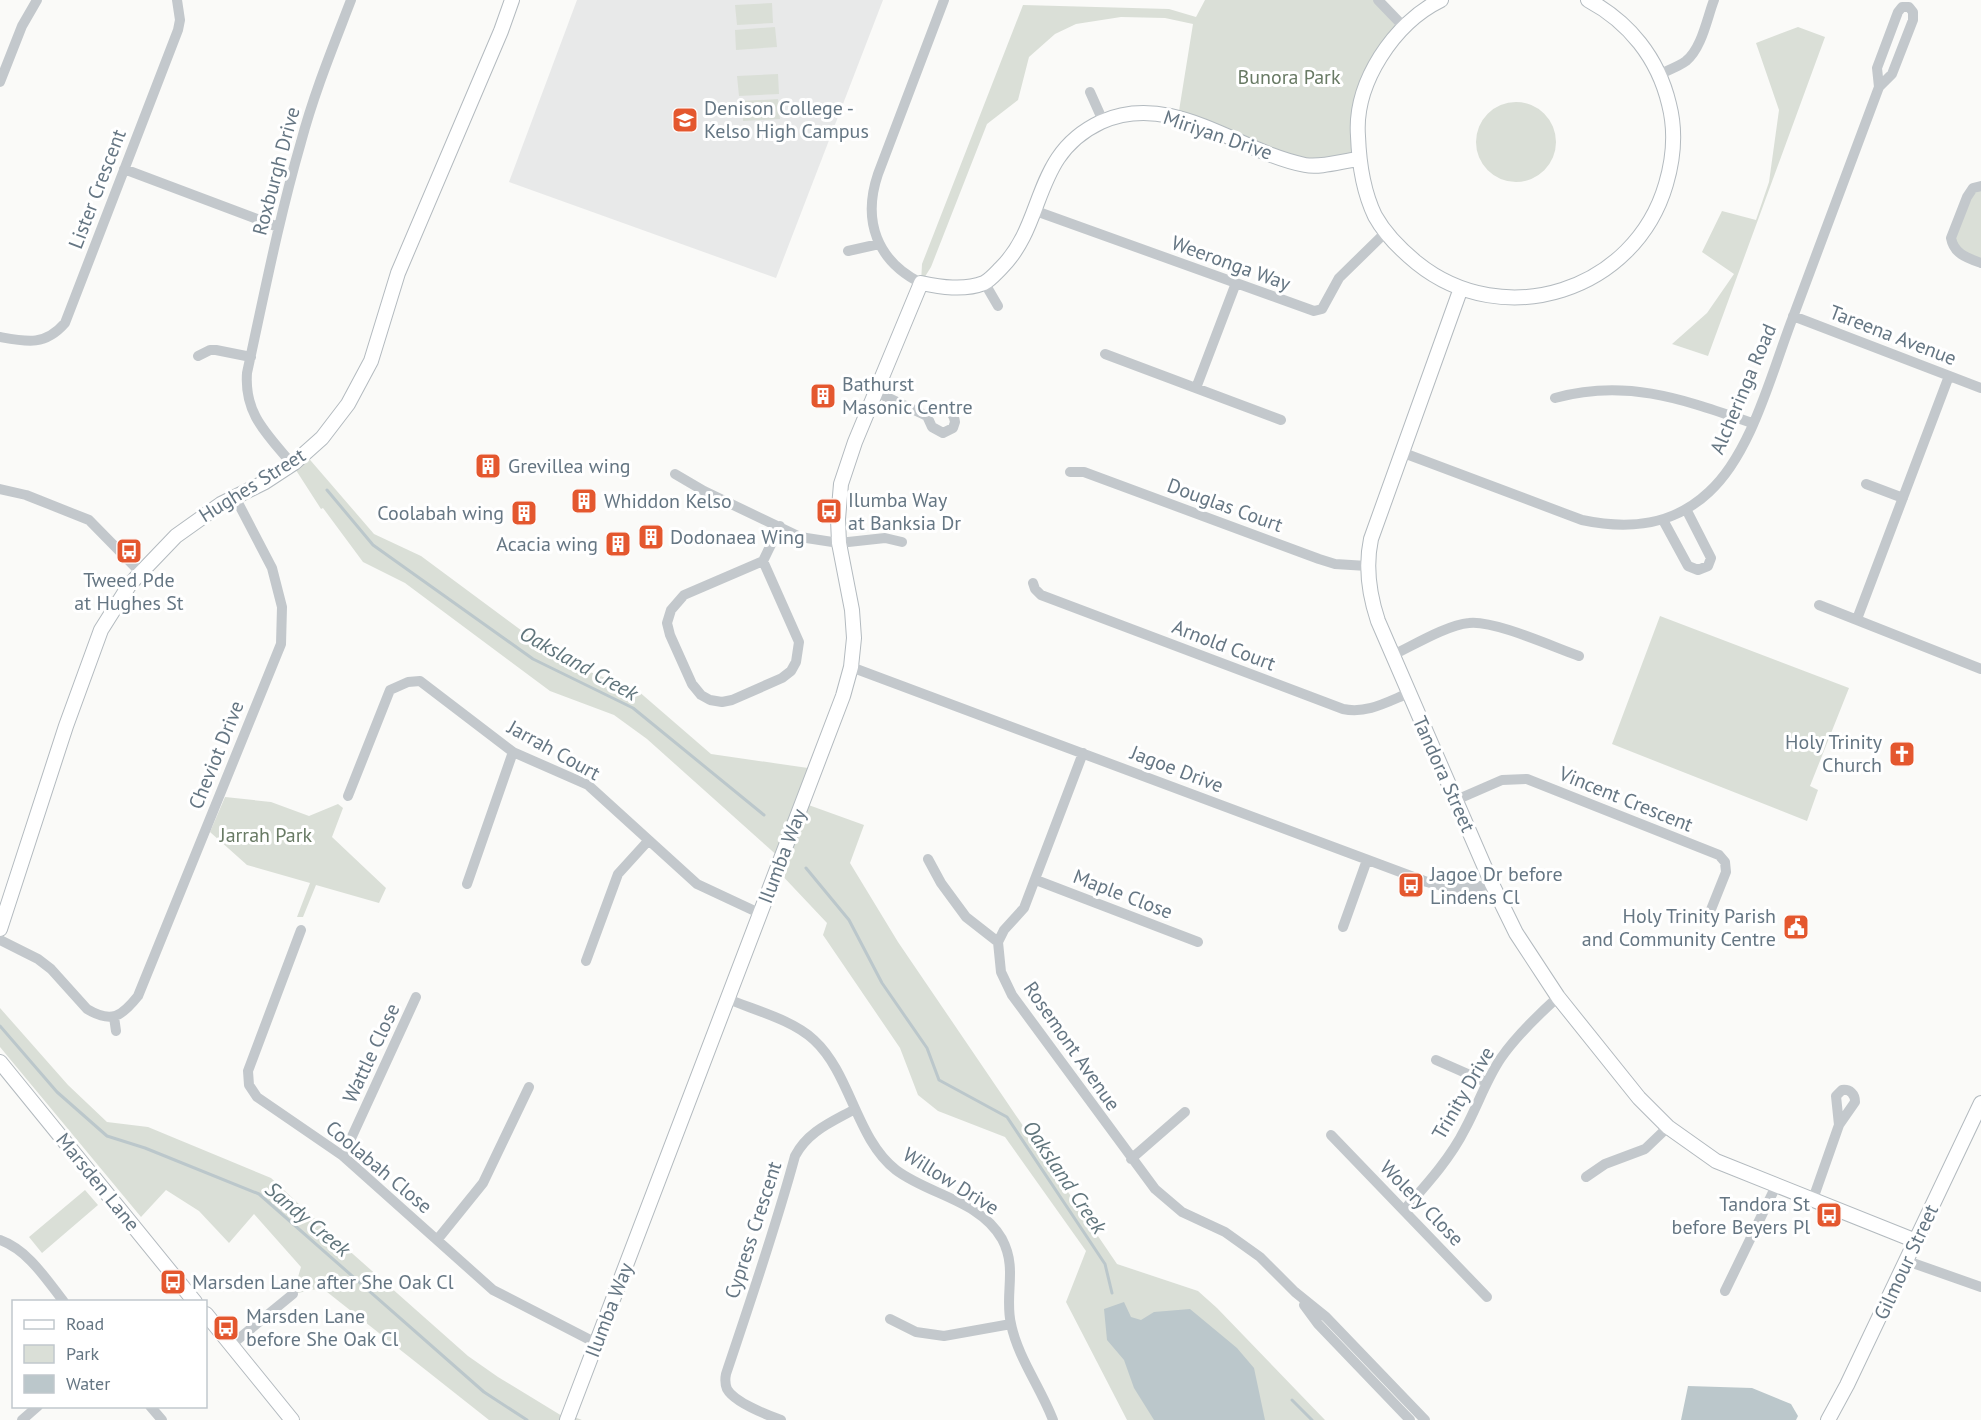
<svg xmlns="http://www.w3.org/2000/svg" width="1981" height="1420" viewBox="0 0 1981 1420" font-family="'PT Sans',sans-serif">
<rect width="100%" height="100%" fill="#fafaf8"/>
<path fill="#e8e9e9" d="M577,0H883L776,278L509,182Z"/>
<path fill="#dadfd7" d="M1205,0H1378L1404,27L1367,85L1359,159L1308,165L1178,117L1193,24L1165,18L1121,17L1076,24L1055,34L1029,57L1018,100L987,124L931,267L921,283L922,264L1023,5L1169,9L1196,17Z
M772,3L773,23L737,25L735,5Z
M775,27L777,47L736,50L735,30Z
M1798,27L1825,37L1708,356L1672,344L1707,313L1734,274L1702,252L1722,211L1756,220L1769,182L1779,110L1756,43Z
M778,74L779,94L739,96L737,76Z
M778,99L780,119L743,121L742,101Z
M1476 142a40 40 0 1 1 80 0a40 40 0 1 1-80 0Z
M1981,186V263L1963,256L1952,233L1968,194Z
M305,454L374,534L421,556L564,662L637,690L711,754L815,769L803,803L864,825L850,863L898,942L1117,1264L1198,1291L1217,1308L1325,1420H1127L1066,1302L1086,1251L1005,1137L938,1111L918,1095L900,1048L823,935L827,923L777,870L780,858L647,739L614,715L550,691L405,583L363,562L323,508L321,509L292,464Z
M1660,616L1849,688L1810,786L1818,790L1807,821L1612,744Z
M225,797L271,802L309,816L338,804L343,808L332,837L386,888L379,903L316,885L303,917H297L310,883L247,865L210,832Z
M0,1008L68,1085L107,1122L148,1127L271,1178L345,1247L468,1356L498,1377L567,1419L569,1415L582,1420H489L322,1288L293,1294L301,1267L254,1214L229,1243L199,1211L166,1190L141,1217L0,1047Z
M85,1190L98,1205L42,1253L29,1237Z"/>
<path fill="#bbc7cb" d="M1124,1302L1131,1317L1141,1320L1154,1312L1190,1309L1237,1348L1254,1368L1265,1420H1154L1134,1388L1124,1360L1107,1340L1104,1309Z
M1688,1386L1752,1388L1791,1404L1798,1416L1796,1420H1681Z"/>
<g fill="none" stroke-linecap="round" stroke-linejoin="round">
<path stroke="#bbc7cb" stroke-width="3" d="M327,490L373,545L533,659L633,708L764,815
M806,868L849,920L882,983L927,1048L939,1080L1007,1117L1105,1264L1112,1293
M0,1026L57,1092L107,1136L145,1148L259,1194L484,1392L527,1420
M1292,1400L1312,1420"/>
<g stroke="#b3babf" stroke-width="16">
<path id="secondary" d="M1441,0C1394,23 1354,83 1358,136C1359,163 1363,191 1375,216C1385,234 1401,250 1417,263C1504,333 1635,291 1666,184C1674,157 1676,131 1669,104C1658,58 1629,22 1588,0
M1461,288L1371,539C1365,567 1369,594 1378,621L1492,884L1516,933L1558,997L1639,1098L1668,1127L1716,1161L1916,1241
M0,929L66,726L101,630L130,584L176,536L221,504L265,482L294,463L322,438L348,404L371,361L398,273L501,31L512,0
M0,1062L195,1302
M206,1314L292,1420
M567,1420L843,696L851,667L854,638L852,610L839,543L838,519L841,484L855,442L921,283C940,287 964,291 984,283C990,280 996,273 1001,268C1047,222 1031,155 1101,122C1172,90 1238,152 1305,165C1321,168 1342,161 1359,159
M1828,1420L1847,1385L1981,1103"/>
</g>
<path stroke="#c3c8cc" stroke-width="10" d="M1378,0L1404,27
M1660,74C1668,70 1678,67 1686,61C1702,48 1707,18 1714,0
M0,82L22,26L37,0
M1090,92L1103,121
M124,169L278,227
M1981,186L1973,188L1967,197L1951,238C1954,254 1967,258 1981,263
M1033,210L1314,311L1322,309L1339,278L1386,232
M848,251L879,244
M984,282L998,306
M921,283C877,261 862,221 878,174L944,0
M1793,316L1981,388
M0,337C27,342 45,346 65,323L178,30L180,20L177,0
M1105,354L1281,420
M198,356L210,350H216L251,357
M1196,388L1236,283
M876,392L927,416C937,406 953,406 955,422L953,428L943,433L932,427L927,416
M1555,398C1627,378 1685,400 1752,423
M1401,452L1582,520C1629,530 1673,526 1709,492C1752,453 1772,371 1793,317C1822,241 1850,164 1879,87L1877,68L1898,12L1902,7H1909L1913,12V20L1892,74L1879,87
M292,464C267,434 244,414 247,373C264,295 279,218 301,142C314,93 333,47 351,0
M1070,472H1084L1319,559L1335,564L1367,566
M675,474L704,491L800,537L839,543L885,538L902,542
M1866,484L1903,498
M0,489L26,495L89,520L140,572
M1663,520L1688,566L1698,570L1708,566L1711,558L1686,509
M763,561L799,642L796,662L791,671L782,678L732,700L722,702L710,700L701,695L692,684L670,635L667,623L671,610L684,595L763,561L780,526
M1033,583L1035,589L1041,595L1343,709C1367,714 1387,702 1409,693
M1819,605L1981,669
M1857,619L1949,376
M1393,655C1414,645 1447,625 1469,623C1494,620 1553,647 1579,656
M851,667L1427,882C1453,890 1467,889 1492,884
M1083,753L1024,908L1004,930L998,942L1001,972L1012,995L1155,1189L1182,1212L1225,1232L1260,1257L1295,1292L1326,1317L1425,1420
M348,796L390,690L408,682L420,681L513,752L588,785L697,884L759,913
M1456,800L1502,780L1527,779L1719,855L1725,862L1726,872L1708,917
M928,859L941,883L966,917L998,942
M1036,880L1198,942
M467,884L513,752
M1343,927L1367,860
M301,930L248,1071L249,1085L257,1097L343,1156L493,1290L596,1343
M0,940L38,959L51,969L87,1009C112,1024 122,1016 138,996L281,644L282,607L272,568L235,497
M586,961L618,874L648,841
M728,999C754,1010 793,1020 814,1040C851,1074 856,1139 896,1170C929,1195 980,1200 1002,1239C1018,1269 1004,1294 1011,1324C1018,1358 1041,1388 1053,1420
M114,1017L116,1031
M1436,1060L1486,1082
M1331,1135L1487,1297
M343,1156L416,997
M1131,1159L1185,1112
M1586,1177L1605,1164L1645,1149L1668,1127
M1813,1199L1839,1125L1855,1102C1855,1094 1850,1089 1842,1090L1836,1096L1839,1125
M1404,1210C1426,1185 1450,1159 1465,1129C1478,1105 1486,1080 1501,1058C1517,1035 1537,1016 1558,997
M0,1240C28,1250 46,1279 64,1302
M437,1240L483,1183L529,1087
M1907,1261L1981,1287
M1725,1291L1776,1186
M1304,1305L1318,1324L1410,1420
M890,1319L916,1332L944,1336L1011,1324
M231,1345L293,1294
M150,1406L162,1420
M22,1420L38,1406
M781,1420C767,1415 734,1402 727,1389C725,1384 725,1379 726,1374C750,1302 775,1230 795,1156C808,1131 832,1122 855,1109"/>
<use href="#secondary" stroke="#fff" stroke-width="14"/>
</g>
<defs>
<g id="school-square" transform="scale(1.35)"><rect x="-9" y="-9" width="18" height="18" rx="4" fill="#e4572e" stroke="#fff"/><path d="M0-5L7-2L0 1L-7-2ZM-4 1L0 2.5L4 1V4Q0 6-4 4Z" fill="#fff"/></g>
<g id="building-square" transform="scale(1.35)"><rect x="-9" y="-9" width="18" height="18" rx="4" fill="#e4572e" stroke="#fff"/><path d="M-4-6H4V6H1V3H-1V6H-4ZM-2.5-4.3h1.7v1.8h-1.7ZM.8-4.3h1.7v1.8H.8ZM-2.5-1h1.7V.8h-1.7ZM.8-1h1.7V.8H.8Z" fill="#fff"/></g>
<g id="bus-square" transform="scale(1.35)"><rect x="-9" y="-9" width="18" height="18" rx="4" fill="#e4572e" stroke="#fff"/><path d="M-5-6H5V4H4V6H2V4H-2V6H-4V4H-5ZM-3.5-4V0h7V-4ZM-3.5 1.2v1.5H-2V1.2ZM2 1.2v1.5H3.5V1.2Z" fill="#fff"/></g>
<g id="church-square" transform="scale(1.35)"><rect x="-9" y="-9" width="18" height="18" rx="4" fill="#e4572e" stroke="#fff"/><path d="M-1.2-6h2.4v3.5h3.3v2.4h-3.3V6h-2.4V-.1h-3.3v-2.4h3.3Z" fill="#fff"/></g>
<g id="civic-square" transform="scale(1.35)"><rect x="-9" y="-9" width="18" height="18" rx="4" fill="#e4572e" stroke="#fff"/><path d="M-.6-6.5H3V-4.5H.6V-3L4-1V1h2V6H-6V1h2V-1L-.6-3ZM-1.2 2.5V6h2.4V2.5Z" fill="#fff"/></g>
</defs>
<g fill-rule="evenodd">
<use href="#school-square" x="685" y="120"/>
<use href="#building-square" x="823" y="396"/>
<use href="#building-square" x="488" y="466"/>
<use href="#building-square" x="584" y="501"/>
<use href="#bus-square" x="829" y="511"/>
<use href="#building-square" x="524" y="513"/>
<use href="#building-square" x="651" y="537"/>
<use href="#building-square" x="618" y="544"/>
<use href="#bus-square" x="129" y="551"/>
<use href="#church-square" x="1902" y="754"/>
<use href="#bus-square" x="1411" y="885"/>
<use href="#civic-square" x="1796" y="927"/>
<use href="#bus-square" x="1829" y="1215"/>
<use href="#bus-square" x="173" y="1282"/>
<use href="#bus-square" x="226" y="1328"/>
</g>
<g text-anchor="middle" dominant-baseline="central" stroke-width="6" stroke-linejoin="round" paint-order="stroke">
<g font-size="20" fill="#687a64" stroke="#fff">
<text x="1289" y="77">Bunora Park</text>
<text x="266" y="835">Jarrah Park</text>
</g>
<g font-size="20" fill="#657683" stroke="#fff" text-anchor="start">
<text x="704" y="108">Denison College -<tspan x="704" dy="23">Kelso High Campus</tspan></text>
<text x="842" y="384">Bathurst<tspan x="842" dy="23">Masonic Centre</tspan></text>
<text x="508" y="466">Grevillea wing</text>
<text x="848" y="500">Ilumba Way<tspan x="848" dy="23">at Banksia Dr</tspan></text>
<text x="604" y="501">Whiddon Kelso</text>
<text x="504" y="513" text-anchor="end">Coolabah wing</text>
<text x="670" y="537">Dodonaea Wing</text>
<text x="598" y="544" text-anchor="end">Acacia wing</text>
<text x="129" y="580" text-anchor="middle">Tweed Pde<tspan x="129" dy="23">at Hughes St</tspan></text>
<text x="1882" y="742" text-anchor="end">Holy Trinity<tspan x="1882" dy="23">Church</tspan></text>
<text x="1430" y="874">Jagoe Dr before<tspan x="1430" dy="23">Lindens Cl</tspan></text>
<text x="1776" y="916" text-anchor="end">Holy Trinity Parish<tspan x="1776" dy="23">and Community Centre</tspan></text>
<text x="1810" y="1204" text-anchor="end">Tandora St<tspan x="1810" dy="23">before Beyers Pl</tspan></text>
<text x="192" y="1282">Marsden Lane after She Oak Cl</text>
<text x="246" y="1316">Marsden Lane<tspan x="246" dy="23">before She Oak Cl</tspan></text>
</g>
<g font-size="20" fill="#657683" stroke="#fff">
<text transform="translate(1218 135) rotate(19)">Miriyan Drive</text>
<text transform="translate(276 171) rotate(-75)">Roxburgh Drive</text>
<text transform="translate(97 189) rotate(-69)">Lister Crescent</text>
<text transform="translate(1231 263) rotate(20)">Weeronga Way</text>
<text transform="translate(1893 335) rotate(21)">Tareena Avenue</text>
<text transform="translate(1743 389) rotate(-67)">Alcheringa Road</text>
<text transform="translate(252 485) rotate(-32)">Hughes Street</text>
<text transform="translate(1225 505) rotate(20)">Douglas Court</text>
<text transform="translate(1224 645) rotate(21)">Arnold Court</text>
<text transform="translate(554 750) rotate(29)">Jarrah Court</text>
<text transform="translate(216 755) rotate(-68)">Cheviot Drive</text>
<text transform="translate(1177 769) rotate(21)">Jagoe Drive</text>
<text transform="translate(1444 774) rotate(66)">Tandora Street</text>
<text transform="translate(1626 799) rotate(22)">Vincent Crescent</text>
<text transform="translate(782 856) rotate(-69)">Ilumba Way</text>
<text transform="translate(1123 894) rotate(21)">Maple Close</text>
<text transform="translate(1072 1046) rotate(55)">Rosemont Avenue</text>
<text transform="translate(371 1053) rotate(-65)">Wattle Close</text>
<text transform="translate(1463 1093) rotate(-60)">Trinity Drive</text>
<text transform="translate(379 1167) rotate(40)">Coolabah Close</text>
<text transform="translate(951 1181) rotate(32)">Willow Drive</text>
<text transform="translate(98 1182) rotate(51)">Marsden Lane</text>
<text transform="translate(1422 1203) rotate(46)">Wolery Close</text>
<text transform="translate(753 1230) rotate(-72)">Cypress Crescent</text>
<text transform="translate(1906 1262) rotate(-65)">Gilmour Street</text>
<text transform="translate(609 1310) rotate(-69)">Ilumba Way</text>
</g>
<g font-size="21" font-style="italic" fill="#60757c" stroke="#fff">
<text transform="translate(579 663) rotate(29)">Oaksland Creek</text>
<text transform="translate(1065 1177) rotate(56)">Oaksland Creek</text>
<text transform="translate(308 1219) rotate(40)">Sandy Creek</text>
</g>
</g>
<rect x="12" y="1300" width="195" height="108" fill="#ffffff" stroke="#c1c8cd" stroke-width="1.5"/>
<rect x="24" y="1320" width="30" height="9" fill="#ffffff" stroke="#c1c8cd" stroke-width="1.5"/>
<text x="66" y="1330" font-size="18" fill="#657683">Road</text>
<rect x="24" y="1345" width="30" height="18" fill="#dadfd7" stroke="#c1c8cd" stroke-width="1.5"/>
<text x="66" y="1360" font-size="18" fill="#657683">Park</text>
<rect x="24" y="1375" width="30" height="18" fill="#bbc7cb" stroke="#c1c8cd" stroke-width="1.5"/>
<text x="66" y="1390" font-size="18" fill="#657683">Water</text>
</svg>
